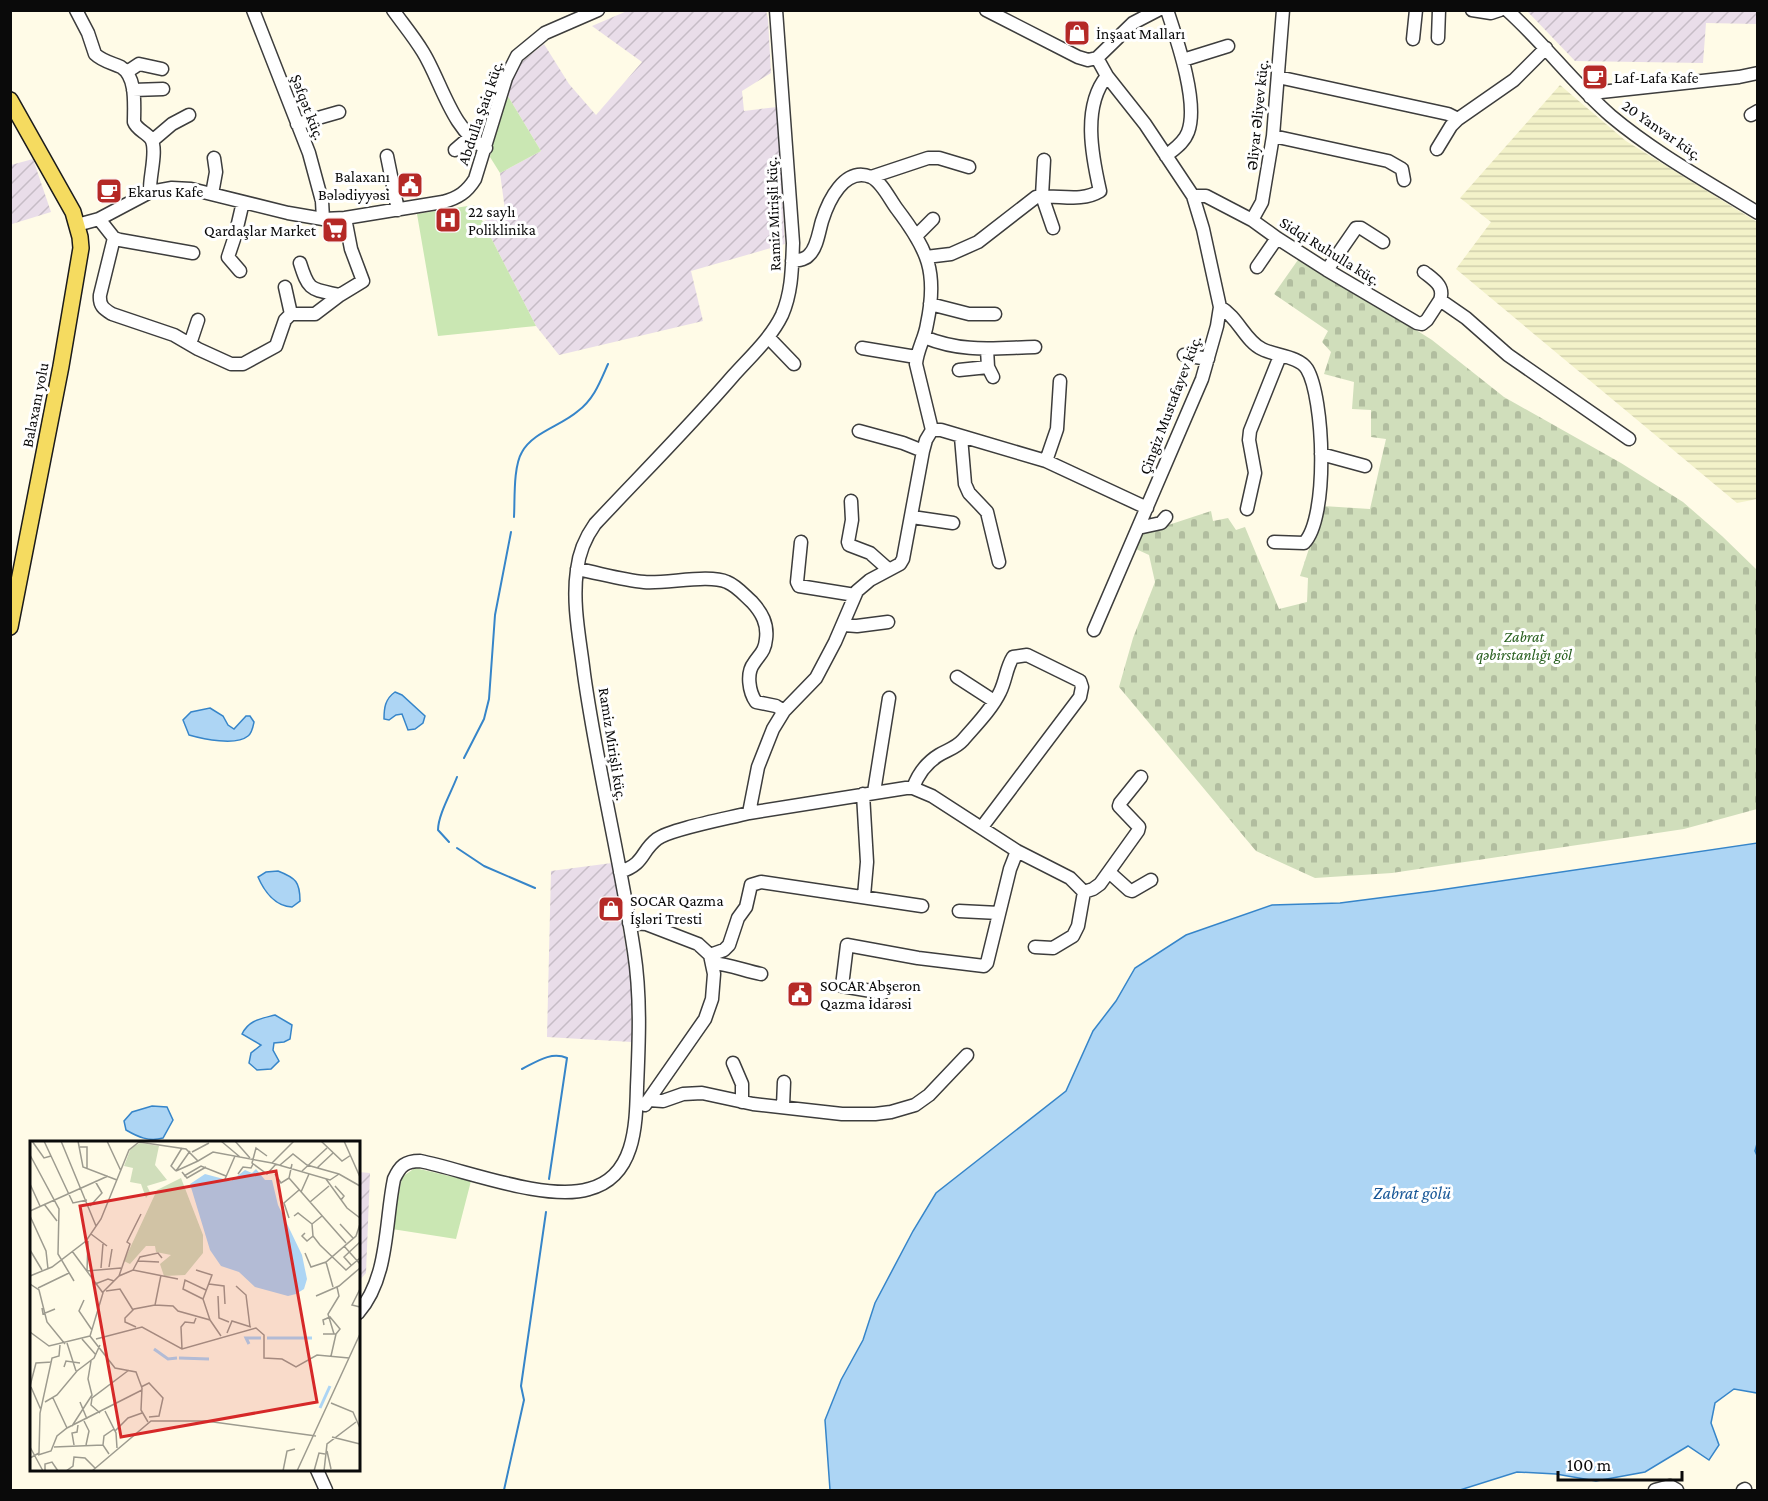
<svg xmlns="http://www.w3.org/2000/svg" width="1768" height="1501" viewBox="0 0 1768 1501" font-family="'Crimson Pro',serif">
<defs>
<pattern id="industrial-furrows" width="10" height="10" patternUnits="userSpaceOnUse" patternTransform="scale(1.5)"><rect width="10" height="10" fill="#e9dde9"/><path d="M-1 1l2-2M0 10L10 0M9 11l2-2" fill="none" stroke="#c6bcc6"/></pattern>
<pattern id="farmland-rules" width="6" height="5" patternUnits="userSpaceOnUse" patternTransform="scale(1.5)"><rect width="6" height="5" fill="#f3f2c9"/><path d="M0 2.5h6" fill="none" stroke="#cfceab"/></pattern>
<pattern id="cemetery-stones" width="16" height="16" patternUnits="userSpaceOnUse" patternTransform="scale(1.5)"><rect width="16" height="16" fill="#d0debb"/><path d="M2 7V4a2 2 0 0 1 4 0v3zM10 15v-3a2 2 0 0 1 4 0v3z" fill="#b1bd9f"/></pattern>
</defs>
<rect width="100%" height="100%" fill="#fffbe7"/>
<path fill="url(#industrial-furrows)" d="M627,11H766L768,19L771,73L742,91L744,111L777,107L785,244L691,271L703,321L559,355L536,326L483,222L505,210L500,173L541,151L506,93L512,75L519,64L544,44L569,84L596,115L642,62L592,26Z
M1527,11H1757V24L1706,23L1703,63L1575,61Z
M33,159L51,212L12,224L11,165Z
M612,863L631,980L632,1042L547,1037L551,871Z
M359,1172L370,1173L366,1273L359,1281Z"/>
<path fill="url(#farmland-rules)" d="M1560,85L1626,141L1757,222V499L1737,503L1456,269L1491,222L1460,198Z"/>
<path fill="url(#cemetery-stones)" d="M1300,257L1432,340L1504,397L1621,463L1683,502L1722,536L1757,570V809L1684,829L1392,873L1315,878L1256,851L1119,687L1133,638L1155,582L1149,555L1136,549L1141,534L1211,511L1213,521L1228,518L1236,530L1245,527L1279,609L1307,602L1308,578L1300,576L1323,506L1370,509L1386,439L1371,437V410L1352,409L1354,382L1324,374L1331,352L1322,342L1328,331L1274,294Z"/>
<path fill="#cae7b3" d="M506,93L541,151L500,173L490,157Z
M474,205L483,222L536,326L438,336L417,214Z
M415,1168L471,1181L456,1239L392,1229L402,1177Z"/>
<path fill="#add5f4" stroke="#3685c9" stroke-width="1.5" d="M395,692L402,695L425,716L423,723L415,729L408,730L402,714L396,715L389,720L384,719C384,708 385,699 395,692Z
M210,708L223,716L228,725L234,729L246,716H250L254,722C253,727 252,733 248,736C236,746 203,739 189,735L183,720L191,712Z
M1757,843L1758,1140L1755,1151L1758,1158L1757,1393L1734,1389L1715,1403L1711,1423L1719,1445L1709,1460L1688,1446L1645,1472L1596,1481L1556,1474L1517,1472L1460,1490H830L825,1420L841,1380L863,1340L875,1303L913,1231L936,1193L1066,1091L1093,1031L1116,1001L1135,968L1186,935L1272,905L1340,903L1433,891Z
M278,871C296,878 300,882 300,901L292,907C275,906 264,891 258,877L266,872Z
M275,1015L292,1025L290,1039L284,1042L274,1043L273,1050L279,1061L271,1069L257,1070L249,1063L251,1053L261,1045L242,1034C249,1020 260,1019 275,1015Z
M152,1106L167,1107L173,1120L163,1138C149,1142 138,1137 126,1130L124,1121L132,1112Z"/>
<g fill="none" stroke-linecap="round" stroke-linejoin="round">
<path stroke="#3685c9" stroke-width="2" d="M514,517C515,500 513,467 522,452C533,432 561,426 578,411C594,399 600,382 608,364
M464,758L484,719L489,699L495,615L511,532
M449,842L438,830C438,815 451,793 457,777
M457,848L484,866L535,888
M522,1069C536,1062 551,1051 567,1058L549,1179
M504,1490L524,1400L521,1386L546,1212"/>
<g stroke="#3d3d3d" stroke-width="15">
<path id="minor" d="M76,10L88,33L95,54C102,61 112,63 121,67C137,77 134,105 134,122C137,130 146,132 151,139C158,150 149,177 150,192
M253,10L309,153L322,201L323,219
M393,10C403,24 414,37 423,52C441,81 453,133 486,148
M986,10L1078,57L1088,60L1097,58L1133,23L1158,10
M1472,10L1491,13L1500,10
M1507,10C1544,43 1573,83 1611,116C1655,153 1708,182 1758,213
M1438,38L1439,10
M1413,39L1416,10
M1183,60L1228,46
M127,72L139,64L162,69
M1278,77L1448,114L1458,119
M133,90L163,89
M1590,97L1601,92L1739,77L1758,73
M1751,115L1758,111
M297,124L339,112
M1273,136L1388,161L1402,169L1404,180
M152,141L172,124L189,115
M1437,149L1451,126L1458,119L1514,80L1546,48
M455,150L470,137
M387,156L398,210
M1166,156C1174,149 1184,143 1188,132C1199,103 1177,40 1167,10
M1044,160L1042,196L1053,228
M871,177L928,158H939L969,167
M212,194L216,172L214,158
M1193,196H1206L1252,220L1277,238L1327,270L1417,323L1422,324L1427,320L1440,300L1466,318L1508,355L1629,439
M99,219L114,238L120,240L193,253
M1252,220L1262,202L1273,136L1283,10
M77,225L99,219L150,192L172,188L191,189L288,213L323,219L345,218L443,202C458,198 467,192 475,179L506,78L517,56L545,33L598,10
M917,235L933,219
M114,238L100,295C99,306 104,309 112,314L174,335L198,349L231,364H243L276,346L285,320L291,314H315L340,295L363,281L351,249L345,218
M926,257L951,254L978,242L1036,197C1058,194 1080,203 1100,191C1092,156 1082,106 1107,76
M792,261C798,260 805,260 809,255C817,248 819,231 822,221C828,202 844,166 871,177C882,182 890,200 897,209C928,250 938,272 927,324C925,338 917,350 916,364L932,430
M300,263C309,292 311,289 340,295
M1257,267L1277,238
M1327,270L1356,228H1361L1383,242
M240,271L228,257L235,236L243,202
M1424,272C1434,280 1445,286 1440,300
M285,287L291,314
M930,304L969,314H995
M1220,307C1238,317 1245,341 1262,349C1275,356 1299,356 1307,369C1324,397 1329,518 1304,543L1274,542
M768,337L794,364
M924,337C963,353 994,348 1035,347
M190,344L198,320
M862,348L916,357
M987,349L988,367L993,377
M1184,355L1208,359
M959,370L988,367
M859,431L903,443L923,451
M961,437L965,484L969,493L987,512L999,562
M1321,454L1365,466
M1046,461L1057,429L1060,381
M851,501L852,520L848,542L849,545L870,553L888,569
M1247,509L1255,473L1249,440L1250,431L1280,356
M912,517L953,523
M1138,528L1161,523L1166,517
M801,542L797,582L799,586L855,595
M577,569C599,573 622,580 644,582C666,584 709,574 727,582C737,586 744,595 752,602C762,613 768,624 766,639C765,651 760,654 754,663C746,673 749,692 756,702L776,706L784,711
M844,625L857,626L888,622
M1094,630L1202,379L1217,326L1220,307L1203,229L1193,196L1145,124L1107,76L1097,58
M957,677L994,701
M913,788C918,774 926,763 939,755C947,750 956,748 963,740C975,726 992,709 1000,692C1006,680 1006,668 1013,657L1027,655L1080,681L1082,687L1080,697L982,827
M874,792L889,698
M863,794L867,862L864,896
M749,813L906,788H913L932,796L1017,851L1070,878L1084,892L1093,889L1100,884L1138,831L1139,827L1119,806L1120,803L1141,777
M620,872C646,863 640,852 657,839C670,829 730,818 749,813L758,767L773,729L784,711L816,678L835,642L857,591L870,580L900,564L903,559L923,451L926,440L932,430H941L1046,461L1147,508
M1109,872L1129,890L1132,891L1151,880
M959,911L999,913
M629,923L646,924L698,944L710,955L714,974L712,999L705,1019L645,1105
M1035,947L1053,948L1073,936L1078,926L1084,892
M710,955L724,950L729,945L738,918L746,907L751,885L761,882L922,906
M712,963C729,964 745,971 761,974
M883,993L842,986L847,945L918,958L984,966L987,963L1010,869L1017,851
M733,1063L742,1084V1102
M649,1100L663,1101L683,1094L702,1093L753,1104L842,1114H875L891,1112L915,1105L929,1095L967,1055
M783,1106L784,1082
M358,1313C389,1278 385,1222 394,1179C400,1166 405,1161 420,1161C465,1170 546,1202 589,1189C635,1177 636,1126 637,1087C639,1042 641,996 634,951C620,858 597,767 584,674C580,640 572,604 577,570C579,552 585,538 595,524C641,475 689,427 733,376C750,357 771,338 782,315C792,292 792,268 793,243L776,10
M317,1470L326,1490
M1655,1490L1670,1486L1677,1490
M1743,1490L1745,1489"/>
</g>
<g stroke="#1b1b1b" stroke-width="18">
<path id="major" d="M10,100L73,212L80,237L81,248L61,366L10,627"/>
</g>
<use href="#minor" stroke="#fff" stroke-width="12"/>
<use href="#major" stroke="#f5db60" stroke-width="15"/>
</g>
<defs>
<g id="shop-square" transform="scale(1.35)"><rect x="-9" y="-9" width="18" height="18" rx="4" fill="#b52926" stroke="#fff"/><path d="M-5-2.5h2.3a2.7 3.5 0 0 1 5.4 0H5L5.5 6h-11ZM-1.5-2.5h3a1.5 2.3 0 0 0-3 0Z" fill="#fff"/></g>
<g id="cafe-square" transform="scale(1.35)"><rect x="-9" y="-9" width="18" height="18" rx="4" fill="#b52926" stroke="#fff"/><path d="M-5.5-4.5H6V0H3Q3 3.5 0 3.5H-2.5Q-5.5 3.5-5.5 0ZM3-3.2v2h1.7v-2ZM-6 4.5H4V6H-6Z" fill="#fff"/></g>
<g id="civic-square" transform="scale(1.35)"><rect x="-9" y="-9" width="18" height="18" rx="4" fill="#b52926" stroke="#fff"/><path d="M-.6-6.5H3V-4.5H.6V-3L4-1V1h2V6H-6V1h2V-1L-.6-3ZM-1.2 2.5V6h2.4V2.5Z" fill="#fff"/></g>
<g id="hospital-square" transform="scale(1.35)"><rect x="-9" y="-9" width="18" height="18" rx="4" fill="#b52926" stroke="#fff"/><path d="M-5-5h3v3.5h4V-5h3V5h-3V1.5h-4V5h-3Z" fill="#fff"/></g>
<g id="supermarket-square" transform="scale(1.35)"><rect x="-9" y="-9" width="18" height="18" rx="4" fill="#b52926" stroke="#fff"/><path d="M-6-5.5h2.5l.6 2H6L4.5 2H-2.5L-4.4-4H-6ZM-1.5 3.2a1.3 1.3 0 1 0 .1 0ZM3 3.2a1.3 1.3 0 1 0 .1 0Z" fill="#fff"/></g>
</defs>
<g fill-rule="evenodd">
<use href="#shop-square" x="1077" y="33"/>
<use href="#cafe-square" x="1595" y="77"/>
<use href="#civic-square" x="410" y="185"/>
<use href="#cafe-square" x="109" y="191"/>
<use href="#hospital-square" x="448" y="220"/>
<use href="#supermarket-square" x="335" y="230"/>
<use href="#shop-square" x="611" y="909"/>
<use href="#civic-square" x="800" y="994"/>
</g>
<g text-anchor="middle" dominant-baseline="central" stroke-width="6" stroke-linejoin="round" paint-order="stroke">
<g font-size="16" fill="#0a0a0a" stroke="#fff" text-anchor="start">
<text x="1096" y="33">İnşaat Malları</text>
<text x="1614" y="77">Laf-Lafa Kafe</text>
<text x="390" y="176" text-anchor="end">Balaxanı<tspan x="390" dy="18">Bələdiyyəsi</tspan></text>
<text x="128" y="191">Ekarus Kafe</text>
<text x="468" y="211">22 saylı<tspan x="468" dy="18">Poliklinika</tspan></text>
<text x="316" y="230" text-anchor="end">Qardaşlar Market</text>
<text x="630" y="900">SOCAR Qazma<tspan x="630" dy="18">İşləri Tresti</tspan></text>
<text x="820" y="985">SOCAR Abşeron<tspan x="820" dy="18">Qazma İdarəsi</tspan></text>
</g>
<g font-size="16" fill="#0a0a0a" stroke="#fff">
<text transform="translate(308 107) rotate(69)">Şəfqət küç.</text>
<text transform="translate(480 113) rotate(-71)">Abdulla Şaiq küç.</text>
<text transform="translate(1257 115) rotate(-84)">Əliyar Əliyev küç.</text>
<text transform="translate(1662 130) rotate(35)">20 Yanvar küç.</text>
<text transform="translate(773 214) rotate(-92)">Ramiz Mirişli küç.</text>
<text transform="translate(1330 251) rotate(32)">Sidqi Ruhulla küç.</text>
<text transform="translate(35 405) rotate(-79)">Balaxanı yolu</text>
<text transform="translate(1170 405) rotate(-69)">Çingiz Mustafayev küç.</text>
<text transform="translate(613 744) rotate(81)">Ramiz Mirişli küç.</text>
</g>
<g font-size="16" font-style="italic" fill="#265e1d" stroke="#fff">
<text x="1524" y="636">Zabrat<tspan x="1524" dy="18">qəbirstanlığı göl</tspan></text>
</g>
<g font-size="18" font-style="italic" fill="#185797" stroke="#fff">
<text x="1412" y="1193">Zabrat gölü</text>
</g>
</g>
<g transform="translate(30 1141)">
<rect width="330" height="330" fill="#fffbe7"/>
<path d="M110,2L129,5L125,24L137,39L117,45L120,51L116,57L111,43L100,41L103,27L94,25L101,7ZM151,37L173,94V112L155,134L134,135L130,123L141,114L126,111L125,105H116L100,123L94,120L127,49Z" fill="#d0debb"/>
<path d="M226,28L235,39H242L248,64L272,114L277,138L274,148L266,153L258,155L225,146L209,131L191,125L180,109L160,43L175,33L201,40L215,29L222,32Z" fill="#add5f4"/>
<path fill="none" stroke="#add5f4" stroke-width="3" d="M237,197H282M219,203L216,197H231M124,208L138,218L147,217M149,217L179,218M290,267L300,245"/>
<path fill="none" stroke="#9d9b8f" stroke-width="1.5" d="M2,0L14,17L21,15M14,0L43,62L57,59M31,0L66,85M48,0L53,26L87,39M77,0L91,30M191,0L210,16M205,0L220,17M291,0L312,20L321,14M314,0L330,36M50,6H57V28M162,11L179,2M0,14L29,68L28,113L44,140M237,15L226,7L222,22L237,33L246,23M242,22L264,0M262,23L259,37L316,102M250,24L263,13L277,24L309,33L330,45M287,27L303,12M146,30L141,25L152,7M146,30L168,20M146,30L160,10M272,30L297,7M152,31L157,37L176,26M208,33L213,26L221,27L223,23M245,33L251,42L259,37M154,35L171,25L196,35M195,38L205,15M296,38L317,67L330,77M0,43L10,65M305,45L314,55L311,59M271,51L279,33M280,61L299,45M14,63L27,80M60,65L72,52L65,40M0,70L78,35M0,75L16,110L18,128M264,75L268,72L282,83M292,75L282,83L283,95L290,104L316,129L330,117M259,77L254,62L269,49M310,83L323,97M275,92L272,95L277,100L283,95M61,93L77,105M58,100L57,130L91,127M314,105L330,123M0,109L12,129M42,110L73,152L60,195L85,227L106,231L112,247L111,269L118,281M275,112L281,126L296,121L326,95L330,83M108,120L129,121M296,121L303,146M321,124L314,116L330,101M79,126L82,108M71,127L73,103M103,129L110,116L128,112L132,117M166,129L182,134L173,158L180,179M131,134L125,164L143,165L148,170L180,179L191,195M0,135L22,126L56,100L71,78L99,9L109,1L156,8L168,20L183,11L242,22L300,39L309,33M89,135L100,103L97,101L111,73M0,143L9,149L17,181L35,203M65,143L78,138L84,140M179,143L194,145L195,163M206,145L216,154L220,186M8,147L39,132M330,148L322,164L330,166M76,150L90,148L103,169M73,151L89,135L103,129L148,138M188,155L189,177L199,181M286,155L309,145L330,127M173,158L153,148L155,139L176,149M54,159L49,170L62,189M12,167L13,173L25,168M106,186L95,181V177L104,168L125,164M0,191L19,205L60,195M197,192L202,180L221,186M293,193H306L310,188L300,176L293,179L294,184M304,193L298,173L309,155L307,146M52,198L66,214M66,198L112,186L152,208L226,187L234,194V217L252,218L266,226L287,214L319,217M37,202L46,230M152,208L151,186L155,181L164,182L166,177M301,215L306,193M34,226L36,220L50,222M0,245L6,222L22,221M1,246L11,269M111,246L119,242L133,257L129,275L119,276M23,257L37,287M15,261L27,254L47,230L64,217L70,204M50,261L57,278M301,262L323,271L330,287M75,270L86,292L87,307M70,272L61,264L62,257L99,229M54,280L59,290L56,304M42,285L62,254L58,238L61,220M85,290L98,277L112,272M302,296L330,303M44,304L42,292L47,291L48,284M73,304L74,295L84,288M0,306L13,330M24,306L73,304L79,313M297,310L301,328M8,314L21,310L27,295L37,287L112,249M0,317L9,312L10,272L22,217L29,215L30,204M15,330V323L22,321L28,330M36,330L43,325L44,316L55,317L65,327M62,330L121,280H176L286,295M253,330L257,310L265,308M267,330L330,193M284,330L289,312L295,313M294,330L297,303L326,281"/>
<path fill="#d62828" fill-opacity="0.15" stroke="#d62828" stroke-width="3" d="M246,30L287,261L91,296L50,65Z"/>
<rect width="330" height="330" fill="none" stroke="#0a0a0a" stroke-width="3"/>
</g>
<rect width="1768" height="1501" fill="none" stroke="#0a0a0a" stroke-width="24"/>
<path d="M1558 1471v9h124v-9" fill="none" stroke="#0a0a0a" stroke-width="3"/>
<text x="1567" y="1471" font-size="18" fill="#0a0a0a" stroke="#ffffff" stroke-width="4.5" paint-order="stroke">100 m</text>
</svg>
